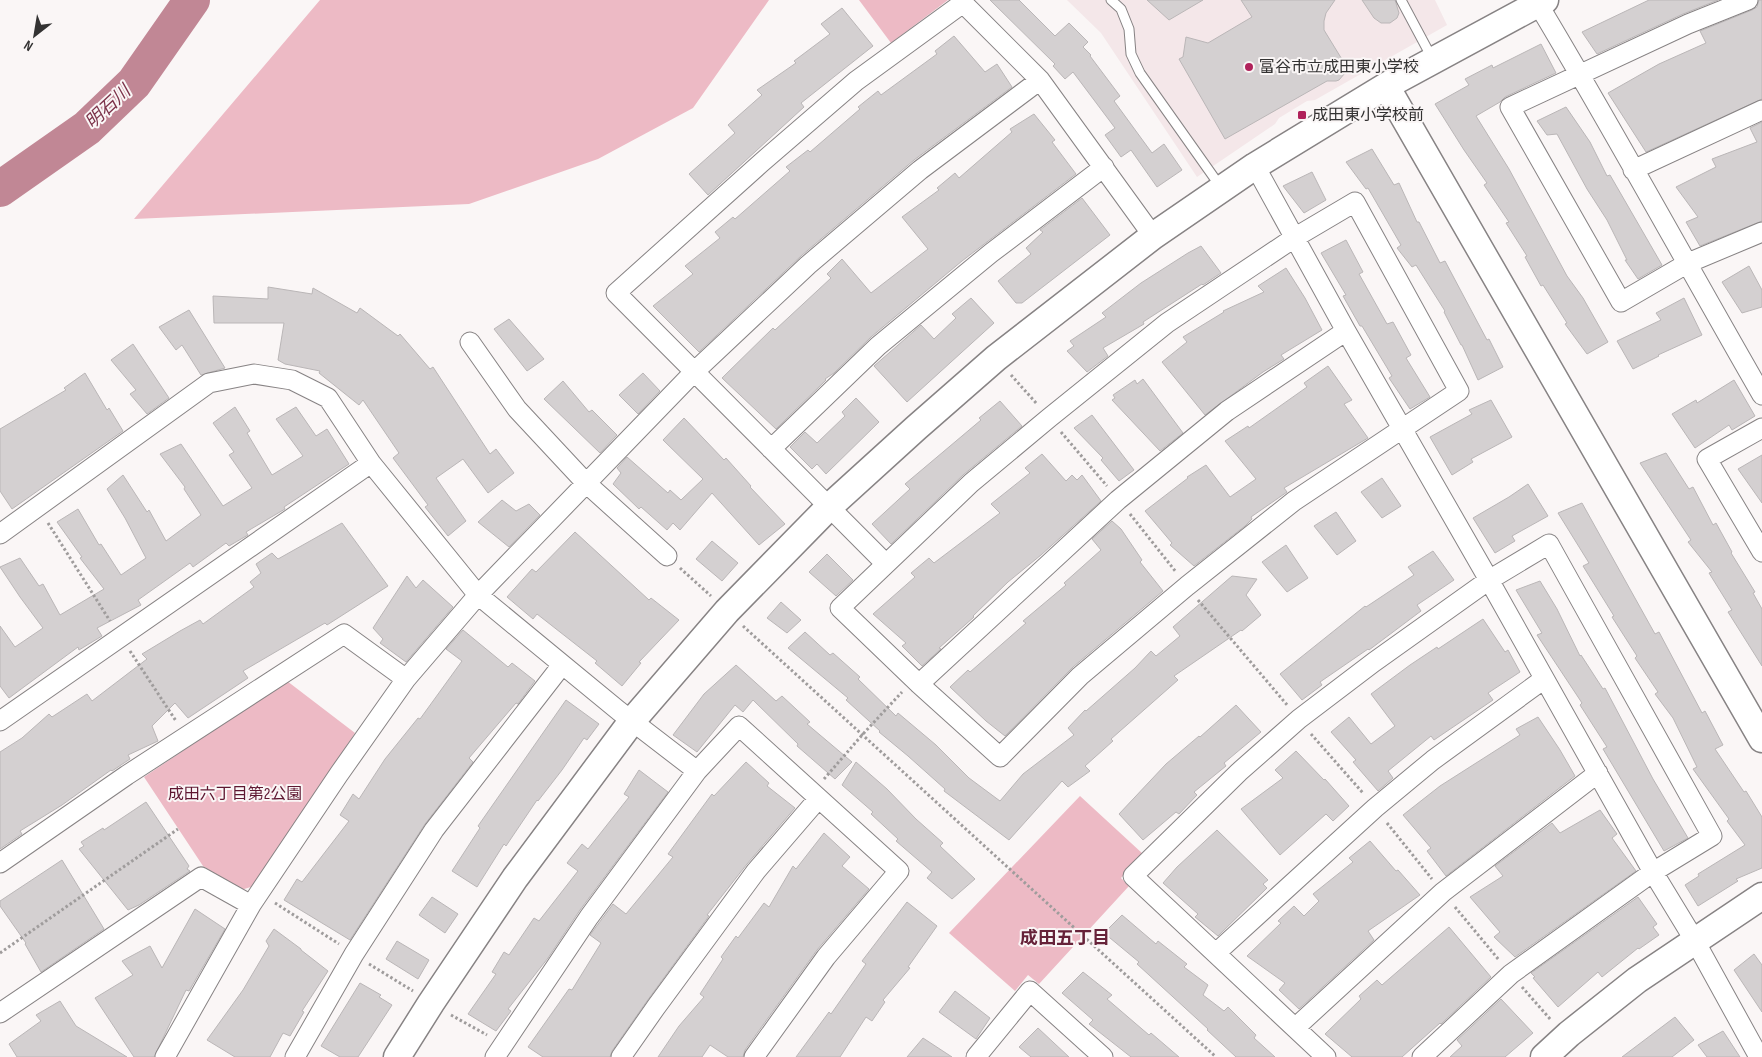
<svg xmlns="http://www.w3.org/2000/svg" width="1762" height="1057" viewBox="0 0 1762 1057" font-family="'Sofia Sans Condensed','Noto Sans JP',sans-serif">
<rect width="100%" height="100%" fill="#faf6f6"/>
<path fill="#f4e7e9" d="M1067,0H1435L1447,25L1315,100L1307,101L1279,118L1275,124L1197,177L1101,33Z"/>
<path fill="#edbac5" d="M320,0H769L693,108L598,159L469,204L134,219Z
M859,0H948L891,43Z
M287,681L355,733L254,886L241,890L203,866L144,777Z
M1080,796L1143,854L1121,878L1129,886L1039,984L1028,975L1015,991L949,933Z"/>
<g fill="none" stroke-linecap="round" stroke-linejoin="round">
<path stroke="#c18795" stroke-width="36" d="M0,189L87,128L134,83L192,0"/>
</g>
<path fill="#d4d0d1" stroke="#bab6b7" d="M990,0H1019L1055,36L1069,23L1088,42L1083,47L1091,55L1090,56L1120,96L1114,101L1152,153L1164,144L1182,170L1157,187L1131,150L1121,157L1105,135L1115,128L1073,72L1065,79L1053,66L1055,64Z
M1147,0H1203L1169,20Z
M1241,0H1335L1326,13L1324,21V30L1343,61L1345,69V73L1339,80L1336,81H1327L1225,139L1179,59L1183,57L1186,37L1208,43L1252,17Z
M1362,0H1395L1399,13L1397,18L1390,23H1381L1374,18Z
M1649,0H1718L1683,14L1597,54L1582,32Z
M1759,0H1762V99L1646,152L1608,93L1659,64L1706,43L1700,31L1752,10L1757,7Z
M842,8L873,46L801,103L804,107L708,195L689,174L735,133L728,125L762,95L757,90L796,63L794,61L830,34L821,24Z
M954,36L985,72L997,64L1012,87L914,160L801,256L699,352L653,306L693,274L685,266L720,238L715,232L733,217L735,219L790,171L786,167L808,150L810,152L860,109L858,107L878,91L881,95L937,54L935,51Z
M1541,44L1556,73L1505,97L1500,102L1476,116L1509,169L1567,276L1583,298L1608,342L1587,354L1565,324L1567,323L1543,285L1541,286L1525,257L1527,256L1506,223L1509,222L1484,185L1487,183L1464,150L1435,104L1469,85L1465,79L1492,65L1493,68Z
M1566,107L1590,142L1607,176L1610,175L1662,265L1638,279L1625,260H1627L1607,220L1587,189L1557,134L1547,135L1537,121Z
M1034,114L1055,140L1052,142L1076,174L962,261L871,337L834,373L825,379L826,380L776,429L722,378L773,328L775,330L831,278L827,274L842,259L871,293L928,249L902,217L939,190L937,188L955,173L959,178L1012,132L1010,129Z
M1762,122V221L1700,246L1686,222L1698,217L1676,187L1716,167L1712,159L1757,142L1750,128Z
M1372,149L1394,185L1399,183L1417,222H1419L1440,263L1445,261L1487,340L1489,339L1503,367L1478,380L1462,345H1461L1444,312L1445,311L1416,265L1412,267L1397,248L1401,245L1368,188L1366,189L1346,162Z
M1312,172L1326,200L1304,213L1283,186Z
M1082,198L1110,235L1022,303H1016L998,281L1031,254L1026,248L1043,232L1040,230Z
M1346,240L1363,272L1359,274L1387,324L1393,322L1411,355L1406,358L1430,397L1410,409L1389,378L1392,376L1362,326H1360L1343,296L1346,295L1321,253Z
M1201,246L1221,273L1203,285L1202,284L1143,322L1144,324L1103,348L1108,356L1087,372L1067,351L1074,346L1070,341L1106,317L1102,313L1141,283L1188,253Z
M1749,266L1762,290V307L1742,313L1722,282Z
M1286,268L1305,298L1322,330L1281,355L1284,359L1263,372L1205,415L1162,362L1187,342L1183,337L1224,312L1223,311L1264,292L1258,286Z
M268,287L312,294L313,288L357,313L360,308L398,336L400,334L430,369L433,367L490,454L496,449L514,473L488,493L463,459L436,478L466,521L448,536L425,507L428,505L393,458L399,453L363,400L359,405L319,373L320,371L285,364L278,360L284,323H214L213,296L268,299Z
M971,298L994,323L907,402L874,366L921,325L934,339L956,318L952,314Z
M1684,298L1702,335L1658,355L1659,356L1633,369L1617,341L1661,320L1656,313Z
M189,310L225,368L201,375L182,345L176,350L159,327Z
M509,319L544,359L527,371L494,329Z
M133,344L169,398L147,414L130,394L136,390L111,360Z
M1328,366L1352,400L1344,404L1368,438L1284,488L1287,492L1251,517L1252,519L1245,526L1194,566L1170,545L1172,543L1145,511L1188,478L1187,477L1206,465L1230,497L1256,479L1225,441L1248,426L1249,428L1307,387L1304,383Z
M85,373L107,410L109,408L123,431L12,509L0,491V429L66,390L64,388Z
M643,373L660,391L638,414L619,395Z
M1143,379L1183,433L1160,451L1112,400L1115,398L1113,395L1135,380L1137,384Z
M1734,380L1755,416L1732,430L1729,425L1695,448L1672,414L1696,400L1697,403Z
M563,381L589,412L592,410L617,435L600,453L544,399Z
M856,398L879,422L826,474L817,464L812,469L790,447L805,432L817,443L845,416L842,412Z
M1491,400L1512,437L1471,459L1473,462L1452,475L1430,437L1472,414L1469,410Z
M1000,401L1022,426L963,475L891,544L872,524L910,489L905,484L981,420L979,418Z
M235,407L250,431L247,433L272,475L303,456L276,419L296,407L316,436L327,429L349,464L284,507L285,509L246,532L248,535L229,546L226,543L193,567L190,563L138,600L141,605L97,628L102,636L79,650L78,647L9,698L0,686V626L15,647L43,628L20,597L0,567L20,558L39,586L43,584L60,615L104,589L80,558L82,557L57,522L78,509L99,545L101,544L121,575L146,558L125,518L107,489L123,475L147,512L149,510L166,541L201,515L184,489L185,487L160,454L181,444L223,506L252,488L229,455L234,452L213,423Z
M1092,415L1134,470L1119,481L1101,460L1103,458L1074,428Z
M684,418L724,460L726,458L751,486L750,487L785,524L759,545L712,493L680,530L673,523L667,530L641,507L639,509L613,484L621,473L617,468L627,457L668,493L670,490L681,500L703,479L663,440Z
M1666,453L1689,489L1693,487L1713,525L1716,523L1732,552L1731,553L1755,592L1753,593L1762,609V666L1728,612L1732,610L1709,573L1712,572L1688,542L1691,540L1640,463Z
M1042,454L1066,481L1072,475L1077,480L1082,475L1101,501L1041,555L1008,582L973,616L974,617L939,648L941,649L922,666L902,646L906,643L873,614L915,577L911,573L929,558L934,563L1000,513L991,504L1030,473L1025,468Z
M1762,455V503L1738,469Z
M1382,478L1401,506L1382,518L1361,492Z
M1528,484L1548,516L1512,536L1515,541L1495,553L1473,518L1509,497Z
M502,500L516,511L529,504L540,515L509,547L478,522Z
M1582,503L1655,634L1659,632L1702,713L1705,711L1723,745L1715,749L1744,792L1746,791L1762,817V868L1736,879L1738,881L1698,906L1685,885L1699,876L1698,874L1745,845L1727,821L1729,819L1693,769L1697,767L1673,718L1655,694L1658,692L1635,658L1637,656L1612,617L1614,616L1583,566L1589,563L1558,513Z
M1336,512L1356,541L1337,555L1314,526Z
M1112,521L1121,529L1142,560L1140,562L1163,591L1073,667L1005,736L986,721L950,687L968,670L970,672L1026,623L1023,621L1066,585L1064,583L1101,550L1092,539Z
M342,523L388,586L327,625L325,623L243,671L248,678L188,718L175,703L152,726L158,741L128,755L130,759L112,771L111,770L62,805L20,831L22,834L0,849V752L22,738L49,714L52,717L87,694L92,701L147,659L142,654L180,631L200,620L203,624L254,587L250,582L261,573L256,564L272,553L278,559Z
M575,532L649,600L651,598L679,620L639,662L641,663L622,686L595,663L597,661L537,614L533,619L507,597L532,569L536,572Z
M712,541L738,563L722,581L696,559Z
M1286,545L1308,578L1287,592L1262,562Z
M1433,551L1454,580L1417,605L1421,611L1369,650L1368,649L1320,682L1322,685L1302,700L1280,674L1365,606L1366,607L1414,575L1408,567Z
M827,554L853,580L836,596L809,572Z
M407,576L416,588L423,580L453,607L406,662L380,643L383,639L373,628Z
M1232,576L1257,579L1246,595L1261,615L1242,631L1241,630L1174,676L1178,680L1111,739L1113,741L1085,766L1090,771L1068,787L1062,781L1009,840L944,791L945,789L908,756L879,732L880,731L846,700L848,698L788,648L805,632L830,655L833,653L860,677L858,679L896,716L898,713L936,745L969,778L1000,801L1023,774L1074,735L1068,728L1085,710L1086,711L1135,668L1151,651L1156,656L1180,636L1173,627Z
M1540,581L1557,609L1580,656L1581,655L1603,689L1605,688L1653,779L1688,838L1664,851L1603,749L1607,747L1580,705L1582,703L1537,635L1542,633L1516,590Z
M781,602L801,620L787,633L767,618Z
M1483,619L1505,652L1508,650L1520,672L1488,693L1493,700L1434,740L1431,736L1388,771L1393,778L1378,791L1353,762L1356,760L1331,732L1349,717L1371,744L1395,726L1371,694L1410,665L1437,647L1438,649Z
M463,630L508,667L512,663L535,681L518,704L516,703L469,758L473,762L425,824L350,940L284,900L297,879L302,882L349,821L340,815L353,794L359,799L385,759L418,718L420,719L462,661L446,649Z
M736,665L776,701L782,696L810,722L807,724L852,762L835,779L797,746L798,744L753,700L743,712L735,705L697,752L673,735L704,694Z
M566,700L599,724L587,740L584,738L562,770L538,801L537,800L506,846L504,844L477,887L452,871L480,828L478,826Z
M1236,705L1261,732L1224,763L1226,766L1194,792L1197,795L1179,814L1176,812L1143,840L1119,814L1166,764L1199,736L1200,737Z
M1538,717L1560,750L1575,776L1446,876L1427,851L1431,848L1403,815L1440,786L1520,735L1516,729Z
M1296,751L1324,780L1325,779L1349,806L1333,821L1326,814L1280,855L1241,809L1283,778L1275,770Z
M746,762L769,783L767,786L795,808L747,864L707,915L709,916L647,1001L612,1051L610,1057H543L528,1047L569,989L572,990L601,943L590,935L613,904L626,914L673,857L668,854L712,794L714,796Z
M856,762L887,789L916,819L943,843L940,846L975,879L952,899L927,878L932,872L896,841L898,839L871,814L873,812L842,785Z
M639,770L668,792L580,910L548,958L508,1009L511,1011L496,1031L468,1014L496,974L492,972L504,952L509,955L534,918L539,921L578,871L567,863L582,844L588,849L629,797L624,794Z
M146,802L189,866L187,869L190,871L139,905L128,910L79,849L84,846L81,842L103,828L104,830Z
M1600,810L1617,834L1612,838L1636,871L1515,957L1494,937L1500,932L1470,897L1503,876L1495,866L1552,823L1560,833Z
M1217,830L1268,880L1263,884L1267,888L1218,936L1195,917L1198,914L1163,883L1177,867Z
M824,833L850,857L842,866L869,889L817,950L745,1050L743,1057H728L710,1045L702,1057H658L679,1026L704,997L700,994L723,959L721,957L736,936L738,938L764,903L769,907L793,866L796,869Z
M1370,841L1396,871L1398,870L1420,895L1368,931L1374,940L1299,1009L1279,990L1285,983L1247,956L1281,923L1278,921L1294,906L1304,916L1319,901L1313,894L1353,862L1349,858Z
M62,860L104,929L41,972L25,944L26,943L0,906V901Z
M432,897L458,914L445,933L419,915Z
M1638,897L1657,924L1653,927L1659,935L1639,949L1638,948L1602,977L1598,972L1558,1007L1533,978L1535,977L1531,973Z
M907,902L937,926L908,967L910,968L883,1000L885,1002L872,1021L866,1017L840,1057H796L829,1012L831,1014L866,964L862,961Z
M195,909L225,929L189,991L186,990L154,1057H134L95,998L133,975L122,961L150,946L162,968Z
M1122,915L1156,944L1158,941L1187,964L1184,967L1208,985L1203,995L1224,1011L1228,1007L1256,1035L1254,1038L1275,1057H1236L1207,1030L1208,1029L1137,964L1139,962L1104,933Z
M1449,927L1491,977L1441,1024L1440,1023L1402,1057H1352L1325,1034L1361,999L1359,996L1377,980L1382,985Z
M274,929L301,949V950L328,971L302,1011L304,1012L290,1036L283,1033L270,1057H235L207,1040L243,990L269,946L266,941Z
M397,941L429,960L418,979L386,959Z
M1754,954L1762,965V1012L1734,970Z
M1083,972L1112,995L1107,999L1149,1035L1151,1033L1179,1057H1131L1089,1024L1093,1020L1062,993Z
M360,983L381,995L379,997L392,1005L358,1057H340L321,1046Z
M955,991L990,1018L976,1039L939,1012Z
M1501,999L1533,1033L1505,1057H1450L1462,1046L1457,1040Z
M60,1001L76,1026L127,1057H17L9,1044L41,1021L36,1015Z
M1675,1017L1694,1040L1672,1057H1622Z
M1038,1028L1069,1057H1031L1019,1047Z
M1723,1031L1740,1057H1707L1698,1045Z
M923,1038L952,1057H907Z"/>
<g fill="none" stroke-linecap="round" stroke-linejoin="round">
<g stroke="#878384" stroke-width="11">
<path id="lane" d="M1111,0L1121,9L1129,29L1131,54L1140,73L1220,186
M1401,0L1432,58"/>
</g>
<g stroke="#878384" stroke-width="21">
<path id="street" d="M1748,0L1688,24L1510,107L1621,302L1688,263L1762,232
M1538,4C1615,132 1687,265 1762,395
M1255,166L1346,331L1489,580L1653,872L1695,941L1759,1057
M1633,170L1762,110
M1355,202L1459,391L1294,501L1187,586L1080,676L1000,757L919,684L840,608L971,483L1049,418L1167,323L1294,238Z
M470,342L517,409L586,483L667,556
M1762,428L1707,459L1762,552
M771,449L878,346L991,253L1104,167
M0,534L209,383L254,374L292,380L328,398L371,463L478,595L619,711L697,771
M886,564L616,293L761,163L856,81L963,3L1040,80L1153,236
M919,684L1118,500L1227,411L1346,331
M0,721L371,463
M0,863L127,775L344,634L406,679
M1216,953L1375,808L1433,760L1544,679
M0,1013L201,877L251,905
M1295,1028L1443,892L1598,773
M165,1057L251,905L339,774L406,679L478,595L694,372L808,265L920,170L1040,80
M295,1057L354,954L434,830L562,665
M495,1057L589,917L697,771L739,726L899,871L826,957L754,1057
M621,1057L656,1007L756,871L818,799
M976,1057L1030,991L1103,1057
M1326,1057L1133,876L1239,772L1299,719L1374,662L1489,580L1549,544L1712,836L1653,872L1511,974L1422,1057"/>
</g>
<g stroke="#878384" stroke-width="29">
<path id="secondary" d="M1386,86L1762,739
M397,1057L431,1003L515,878L632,721L727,611L829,507L916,428L996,358L1153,236L1255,166L1386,86L1545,0
M1544,1057L1569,1034L1637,980L1762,896"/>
</g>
<path stroke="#9f9c9c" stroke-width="3" stroke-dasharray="2.5 2.5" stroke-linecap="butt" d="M1011,375L1037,404
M1061,432L1107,486
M1130,514L1176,572
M48,523L110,621
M680,568L711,596
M1198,600L1288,706
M743,626L1216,1057
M130,651L176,721
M1311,734L1363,793
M824,779L863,734L902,692
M1387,823L1432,879
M275,903L339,944
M1455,907L1499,960
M0,953L178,829
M369,964L413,991
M1522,987L1551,1020
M451,1015L487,1035"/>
<use href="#lane" stroke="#fff" stroke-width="9"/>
<use href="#street" stroke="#fff" stroke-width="19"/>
<use href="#secondary" stroke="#fff" stroke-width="26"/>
</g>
<g fill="#b0225b" stroke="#faf6f6" stroke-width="2">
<circle cx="1249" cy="67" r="5"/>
<rect x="1297" y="110" width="10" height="10" rx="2.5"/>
</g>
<g text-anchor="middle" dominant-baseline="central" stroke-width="4" stroke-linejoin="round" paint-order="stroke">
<g font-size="16" fill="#333232" stroke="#faf6f6" text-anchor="start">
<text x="1259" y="67">富谷市立成田東小学校</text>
<text x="1312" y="115">成田東小学校前</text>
</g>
<g font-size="16" fill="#5e1731" stroke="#faf6f6">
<text x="235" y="794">成田六丁目第2公園</text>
</g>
<g font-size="18" font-style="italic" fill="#7c334a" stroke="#faf6f6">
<text transform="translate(108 107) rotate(-43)">明石川</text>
</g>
<g font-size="18" font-weight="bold" fill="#662239" stroke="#faf6f6">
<text x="1065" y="938">成田五丁目</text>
</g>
</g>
<g transform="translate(35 35) rotate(211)" stroke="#faf6f6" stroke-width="4" paint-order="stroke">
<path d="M0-4L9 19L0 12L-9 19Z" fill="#333232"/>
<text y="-8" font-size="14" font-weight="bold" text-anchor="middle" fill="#333232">N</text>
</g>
</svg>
